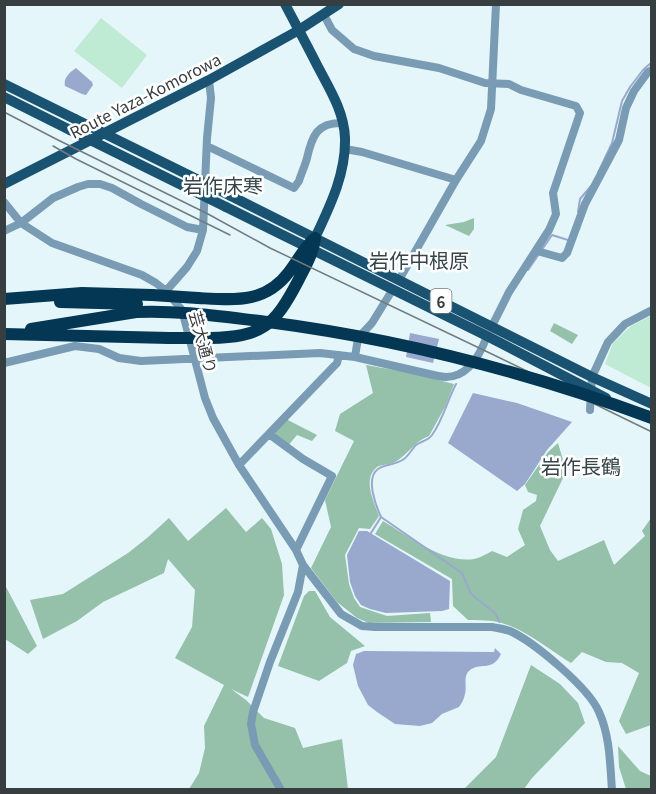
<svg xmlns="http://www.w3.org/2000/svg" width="656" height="794" viewBox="0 0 656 794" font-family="Georgia,'Noto Sans JP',serif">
<rect width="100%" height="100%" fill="#e4f6fa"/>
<path fill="#bfead3" d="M101,18L147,55L122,88L74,51Z
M651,316V388L605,364L613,343L631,326Z"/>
<path fill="#95c0aa" d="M474,218V229L469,236L445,225L464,222Z
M554,323L578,335L572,344L550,331Z
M366,365L411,373L454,384L445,407L429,436C413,442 408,455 395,462C389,465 382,464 377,467C362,479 374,502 379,516L370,529L359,528L345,555L349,584L354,598L360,607L387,616L430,613L431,622L369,623L357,618L337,602L311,568L331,527L325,500L354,441L335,431L340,414L373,393Z
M284,418L317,435L312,441L297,435L287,447L269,434Z
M558,443L563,460V478L540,526L550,550L558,561L604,540L614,565L645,536L642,531L651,518V725L626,734L619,721L639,673L622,663L606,662L582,652L571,663C548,649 519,624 492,621C484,620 476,620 468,620L453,606L452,579L375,534L383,521C408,536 444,564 474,559C480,558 486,554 492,551L507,557L525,545L518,529L523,510L536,501L537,495L528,492L525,485L548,452Z
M226,508L246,532L262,518L271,529L282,564L284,595L248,697L231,689L246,700L264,718L295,728L303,748L342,739L348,789H189L199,773L205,748L204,726L224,685L175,658L192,627L195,590L168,559L164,573L103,602L77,621L43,639L30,600L63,594L128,553L147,538L169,518L188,541Z
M5,585L37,646L28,654L5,639Z
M309,591H315L330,617L365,646L351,651L347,663L319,681L278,666L304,596Z
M531,665L560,684L578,703L585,723L532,778L524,789H464L496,757Z
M618,746L640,771L651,776V789H626L619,767Z"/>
<path fill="#98a9cd" d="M76,68L92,82L93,85L86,95L82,94L65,86C63,78 70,72 76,68Z
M410,333L439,339L433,363L406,357Z
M473,393L517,403L572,422L547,450L525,484L517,491L448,443Z
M359,531H367L450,581L449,609L442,611L386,613L370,609L361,605L355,596L350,582L347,555Z
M495,648L501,654C492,673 480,661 469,671C463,676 467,687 465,694C464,699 462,703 459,707L442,714L432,723L420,726L395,724L377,712L368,705L358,686L353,665L356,654L364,651L494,652Z"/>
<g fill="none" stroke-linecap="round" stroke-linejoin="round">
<path stroke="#98a9cd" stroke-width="2" d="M598,173L612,143L622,101L630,87L643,70L652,62
M578,212L580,199L591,186
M528,270L552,235L568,240
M381,517L462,573L471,594L496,614L499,622
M371,533L381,517C376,506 365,478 378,469C385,464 396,465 404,459C409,455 412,449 416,445C421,441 428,441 432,435C443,420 447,401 456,384"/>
<path stroke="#799bb3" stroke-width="8" d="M324,15L332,30L354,49L374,56L439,68L485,83L509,84L521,90L576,106L580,113L553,193L556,214L549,230L509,292L492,326
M207,146L294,188L299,181C301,174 305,166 307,158C312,136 317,122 343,123
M345,149L362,152L456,180
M4,202L21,223L52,243L142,275L156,283L166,291L182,310L205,398L213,418L239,465L296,550L303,565L341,614L362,626L375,627H492C498,628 504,629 510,631C534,642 589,688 599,712C610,736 610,764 612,790
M4,231L21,223L53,198L78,187L88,184H100L112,188L141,204L187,227L203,230
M537,251L562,258L567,253L585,204L619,140L626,108L634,91L648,72L652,70
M399,280L456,180L481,141L491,109L496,4
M166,291L187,267L197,251L203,230L207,138L211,98L209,80
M355,357L358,338L372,323L393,289
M4,363L75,346L99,349L119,358L141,361L320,353L355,357L438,376C465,382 479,358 487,336
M590,410L592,377L608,342L625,324L652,310
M269,434L303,459L332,476L296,550
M239,465L337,363L339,355
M281,790L255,745L251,724L253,712L270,662L298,592L303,565"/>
<path stroke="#1a5272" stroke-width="10" d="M285,4C296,25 307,45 317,65C329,88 344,111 345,138C346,174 330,206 315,238
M4,84L75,119
M4,97L70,130
M4,184L209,80L299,30L339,4
M231,196L592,377L652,404
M226,207L487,336L606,398"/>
<path stroke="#033753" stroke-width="12" d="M198,298C234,300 265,304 289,272C298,260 304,248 315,238
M4,299L82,293L152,295
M60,302L137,304
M31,329L136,312
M4,334L169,338
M210,338C261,337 274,327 298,281C305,267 313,254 315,238"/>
<path stroke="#717c7e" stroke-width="1.5" d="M4,112L56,139L208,214L270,248L498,357L652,432
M53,146L76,159L230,235"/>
<path stroke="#1a5272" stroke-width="10" d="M75,119L231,196
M70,130L226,207"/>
<path stroke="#033753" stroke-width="12" d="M152,295L198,298
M136,312C180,310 224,317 268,322C399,339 527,372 652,418
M169,338H210"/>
</g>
<g text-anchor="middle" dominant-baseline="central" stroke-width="5" stroke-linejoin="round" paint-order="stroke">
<rect fill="#fff" stroke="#737879" stroke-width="1.5" x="430.5" y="289" width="21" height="24" rx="4.5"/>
<g font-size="15" font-weight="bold" fill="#373e3f">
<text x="441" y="301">6</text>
</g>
<g font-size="16" fill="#373e3f" stroke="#fff">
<text transform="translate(145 95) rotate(-27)">Route Yaza-Komorowa</text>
<text transform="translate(204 342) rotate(75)">芸大通り</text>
</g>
<g font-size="20" fill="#364548" stroke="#fff">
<text x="223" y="184">岩作床寒</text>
<text x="419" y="259">岩作中根原</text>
<text x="581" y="465">岩作長鶴</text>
</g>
</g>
<rect width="656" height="794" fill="none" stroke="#373e3f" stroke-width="12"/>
</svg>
